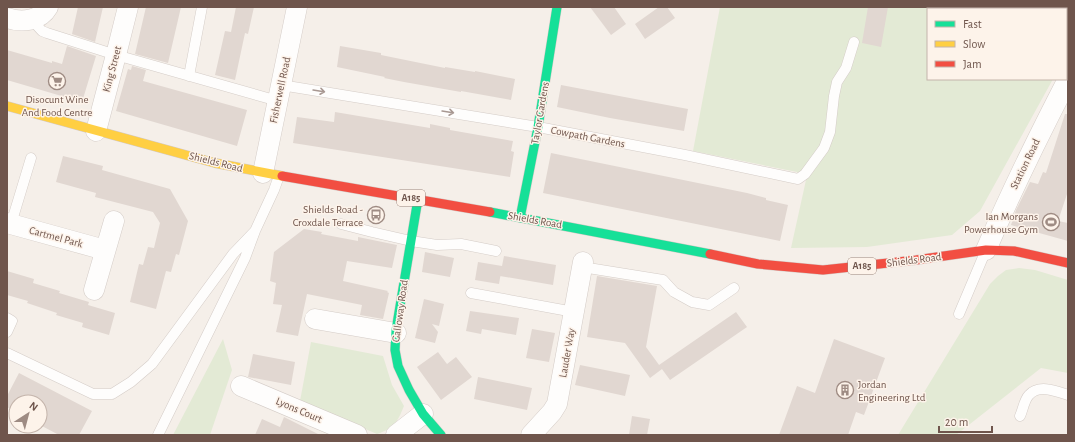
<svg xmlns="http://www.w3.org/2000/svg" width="1075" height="442" viewBox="0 0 1075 442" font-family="'Alegreya Sans',sans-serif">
<rect width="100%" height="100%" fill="#f5efe9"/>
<path fill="#e3ead5" d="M720,7H1068V51L1066,55V9H928V79H1053L980,211L952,235L867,247L791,248L806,180L797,172L693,151Z
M1019,268L1035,270L1068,280V373L1041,368L956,435H898L990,284L998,276L1006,270Z
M223,339L232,370L210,435H173Z
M311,342L383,356L392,385L404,406C397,423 394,428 377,434L300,401Z"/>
<path fill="#e1d7d1" d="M78,7H103L95,42L72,34Z
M146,7H181L168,63L135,54Z
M236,7H254L248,34L245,33L235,80L215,75L225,31L231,32Z
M590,7H614L626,24L611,35Z
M659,7H667L675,18L645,39L635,24Z
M868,7H888L881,47L862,43Z
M67,46L96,56L82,102L7,80V50L52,63V61L62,64Z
M340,46L381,53V55L445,68V67L475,72V71L515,79L511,100L461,91V92L404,82L384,78L385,77L337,67Z
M132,66L146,70L143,81L247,110L237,146L116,111L128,69L131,70Z
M561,85L688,109L684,131L610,118L557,107Z
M335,112L430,128V124L450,128V130L513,141L511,151L514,152L510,177L293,143L297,117L334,122Z
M1065,114H1068V191L1058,221L1068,223V241L1011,225L1016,210L1030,182L1038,184L1043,172L1046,173Z
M551,153L747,193L766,198V200L788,205L780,241L543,193Z
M63,156L103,166L102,170L170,189L188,221L179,255L176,254L171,272L166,271L156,309L130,302L139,264L143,265L148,247L154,248L160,223L153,212L95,197L96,193L56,182Z
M304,229L322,232L321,234L358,241V237L397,245L392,268L347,261L343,281L388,291L387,292L389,293L383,319L360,315L362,305L307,294L298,336L276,332L282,305L273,304L276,283L270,281L274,252Z
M425,252L454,258L450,277L422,272Z
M504,256L556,265L553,285L500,276Z
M478,262L502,266L499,284L475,280Z
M7,271L34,279L33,283L60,291L59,293L89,302L88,305L115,313L109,335L82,327L83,323L56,315L57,313L27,303L28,301L7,295Z
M597,276L657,286L646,347L662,369L650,378L625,343L587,337Z
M424,299L444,304L439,326L432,324L438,332L435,343L415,338Z
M470,311L519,318L516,335L482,329L481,334L466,331Z
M736,312L747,327L670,380L659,365Z
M532,329L555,333L549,362L526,358Z
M834,339L885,358L864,415L856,412L848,435H779L797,386L815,393Z
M438,352L447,364L456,357L472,377L441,400L417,367Z
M253,354L295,362L291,385L248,377Z
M580,365L630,375L625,396L575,385Z
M19,373L92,411L79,435H59L40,425V402H16V412L7,407V396Z
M478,377L532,388L527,410L474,399Z
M632,416L650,419L647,435H629Z
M284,417L320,435H255L262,419L280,427Z"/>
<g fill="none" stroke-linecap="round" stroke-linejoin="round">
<g stroke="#d4ccc7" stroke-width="11">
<path id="lane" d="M32,20L42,31L47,33L116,55L278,101
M189,76L202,7
M281,85L538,127L685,155L798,179L805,174L824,148L830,132L834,96L837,82L846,68L854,42
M11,224L31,158
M341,224L372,232L411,241L437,245L461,244L496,251
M582,267L663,280L674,292L692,302L709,305L734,288
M471,293L574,312
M959,314L986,250
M7,318L12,321L7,332
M7,353L93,394H112L131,382L152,364L233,254L255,231
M1020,416C1023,410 1024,400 1029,395C1039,384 1056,391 1068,395
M158,435L245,258L255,231L274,190L279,176"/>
</g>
<g stroke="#d4ccc7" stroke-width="21">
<path id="street" d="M7,18C22,23 40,21 48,7
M96,131L116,55L128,7
M263,173L297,7
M7,223L105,250
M986,250C1011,192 1039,135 1068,79
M94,290L114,221
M315,319L396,333
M241,386L357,435
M396,435L423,414
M531,435L552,412L557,404L583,262"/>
</g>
<g stroke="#d4cac6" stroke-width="10">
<path id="fast" d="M418,199L396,330L395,350L398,366L409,390L423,414L441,435
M490,212L710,254
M520,218L538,127L557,7"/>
</g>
<g stroke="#d4cac6" stroke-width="10">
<path id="slow" d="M7,106L215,163L282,176"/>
</g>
<g stroke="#d4cac6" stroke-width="10">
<path id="jam" d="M282,176L490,212
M710,254L758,264L823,270L916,260L986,250L1014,251L1068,263"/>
</g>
<use href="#lane" stroke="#fefdfc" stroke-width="10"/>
<use href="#street" stroke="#fefdfc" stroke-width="20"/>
<use href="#fast" stroke="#16e098" stroke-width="9"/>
<use href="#slow" stroke="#ffcf43" stroke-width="9"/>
<use href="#jam" stroke="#f24e42" stroke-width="9"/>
</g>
<defs><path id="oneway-shaft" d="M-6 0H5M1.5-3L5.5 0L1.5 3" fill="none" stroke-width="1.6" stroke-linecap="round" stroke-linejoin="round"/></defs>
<g stroke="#a89892">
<use href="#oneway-shaft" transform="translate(319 91) rotate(9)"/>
<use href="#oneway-shaft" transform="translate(448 112) rotate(9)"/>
</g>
<defs>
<g id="supermarket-ring" transform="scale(0.9)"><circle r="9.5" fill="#fdf3ea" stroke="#9e8b83" stroke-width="1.5"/><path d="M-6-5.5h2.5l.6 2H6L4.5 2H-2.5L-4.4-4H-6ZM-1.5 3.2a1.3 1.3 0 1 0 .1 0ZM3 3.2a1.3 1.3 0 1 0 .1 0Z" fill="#9e8b83"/></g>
<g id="bus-ring" transform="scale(0.9)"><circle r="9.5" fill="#fdf3ea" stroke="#9e8b83" stroke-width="1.5"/><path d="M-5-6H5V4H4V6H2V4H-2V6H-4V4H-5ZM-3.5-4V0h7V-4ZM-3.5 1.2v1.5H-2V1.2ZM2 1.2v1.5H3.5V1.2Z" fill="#9e8b83"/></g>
<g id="stadium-ring" transform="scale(0.9)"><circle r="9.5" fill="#fdf3ea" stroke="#9e8b83" stroke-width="1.5"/><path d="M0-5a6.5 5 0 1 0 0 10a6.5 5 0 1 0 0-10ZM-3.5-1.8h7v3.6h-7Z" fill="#9e8b83"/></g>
<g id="building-ring" transform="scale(0.9)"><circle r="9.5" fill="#fdf3ea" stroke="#9e8b83" stroke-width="1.5"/><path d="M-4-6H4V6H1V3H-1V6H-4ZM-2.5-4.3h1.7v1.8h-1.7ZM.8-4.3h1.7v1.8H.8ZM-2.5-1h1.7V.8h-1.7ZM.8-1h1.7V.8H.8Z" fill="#9e8b83"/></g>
</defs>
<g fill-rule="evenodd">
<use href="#supermarket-ring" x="57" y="81"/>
<use href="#bus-ring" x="376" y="215"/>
<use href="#stadium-ring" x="1051" y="222"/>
<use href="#building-ring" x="845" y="390"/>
</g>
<g text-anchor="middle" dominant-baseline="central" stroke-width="3" stroke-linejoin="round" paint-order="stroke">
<g fill="#fdf3ea" stroke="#9a847b" stroke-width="1">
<rect x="397" y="190" width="28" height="16" rx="3"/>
<rect x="848" y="258" width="28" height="16" rx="3"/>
</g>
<g font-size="10" font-weight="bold" fill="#6f554c">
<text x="411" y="198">A185</text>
<text x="862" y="266">A185</text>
</g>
<g font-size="11" fill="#6f554c" stroke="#fdf3ea">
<text transform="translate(112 69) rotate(-75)">King Street</text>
<text transform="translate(280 90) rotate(-78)">Fisherwell Road</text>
<text transform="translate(540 113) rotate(-80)">Taylor Gardens</text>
<text transform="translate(588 137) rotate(11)">Cowpath Gardens</text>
<text transform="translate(216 162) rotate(14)">Shields Road</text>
<text transform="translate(1025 164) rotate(-64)">Station Road</text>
<text transform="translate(535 220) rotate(10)">Shields Road</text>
<text transform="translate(56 237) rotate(15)">Cartmel Park</text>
<text transform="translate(914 260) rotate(-7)">Shields Road</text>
<text transform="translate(400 311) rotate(-82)">Galloway Road</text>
<text transform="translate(567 353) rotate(-80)">Lauder Way</text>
<text transform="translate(299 410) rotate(23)">Lyons Court</text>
</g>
<g font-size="11" fill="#6f554c" stroke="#fdf3ea" text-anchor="end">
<text x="57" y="99" text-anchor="middle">Disocunt Wine<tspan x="57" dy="13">And Food Centre</tspan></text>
<text x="363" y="209">Shields Road -<tspan x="363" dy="13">Croxdale Terrace</tspan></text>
<text x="1038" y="216">Ian Morgans<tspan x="1038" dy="13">Powerhouse Gym</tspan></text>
<text x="858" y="384" text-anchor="start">Jordan<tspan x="858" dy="13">Engineering Ltd</tspan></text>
</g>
</g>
<rect width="1075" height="442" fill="none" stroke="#6f554c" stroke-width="16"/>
<rect x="927" y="8" width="140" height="72" fill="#fdf3ea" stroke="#c4b4ab"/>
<rect x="935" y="21" width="20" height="6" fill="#16e098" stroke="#c4b4ab"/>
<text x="963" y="28" font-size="12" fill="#6f554c">Fast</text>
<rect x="935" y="41" width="20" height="6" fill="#ffcf43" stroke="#c4b4ab"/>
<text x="963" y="48" font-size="12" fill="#6f554c">Slow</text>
<rect x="935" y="61" width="20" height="6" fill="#f24e42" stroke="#c4b4ab"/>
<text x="963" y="68" font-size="12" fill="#6f554c">Jam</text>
<g transform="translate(28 414) rotate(36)"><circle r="19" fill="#fdf3ea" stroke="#c4b4ab"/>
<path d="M0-3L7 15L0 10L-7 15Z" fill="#9e8b83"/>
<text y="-6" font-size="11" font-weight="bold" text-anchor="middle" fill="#6f554c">N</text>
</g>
<path d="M939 426v6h53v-6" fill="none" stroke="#6f554c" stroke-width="2"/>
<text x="945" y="426" font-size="12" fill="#6f554c" stroke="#fdf3ea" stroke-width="3" paint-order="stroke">20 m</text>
</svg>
